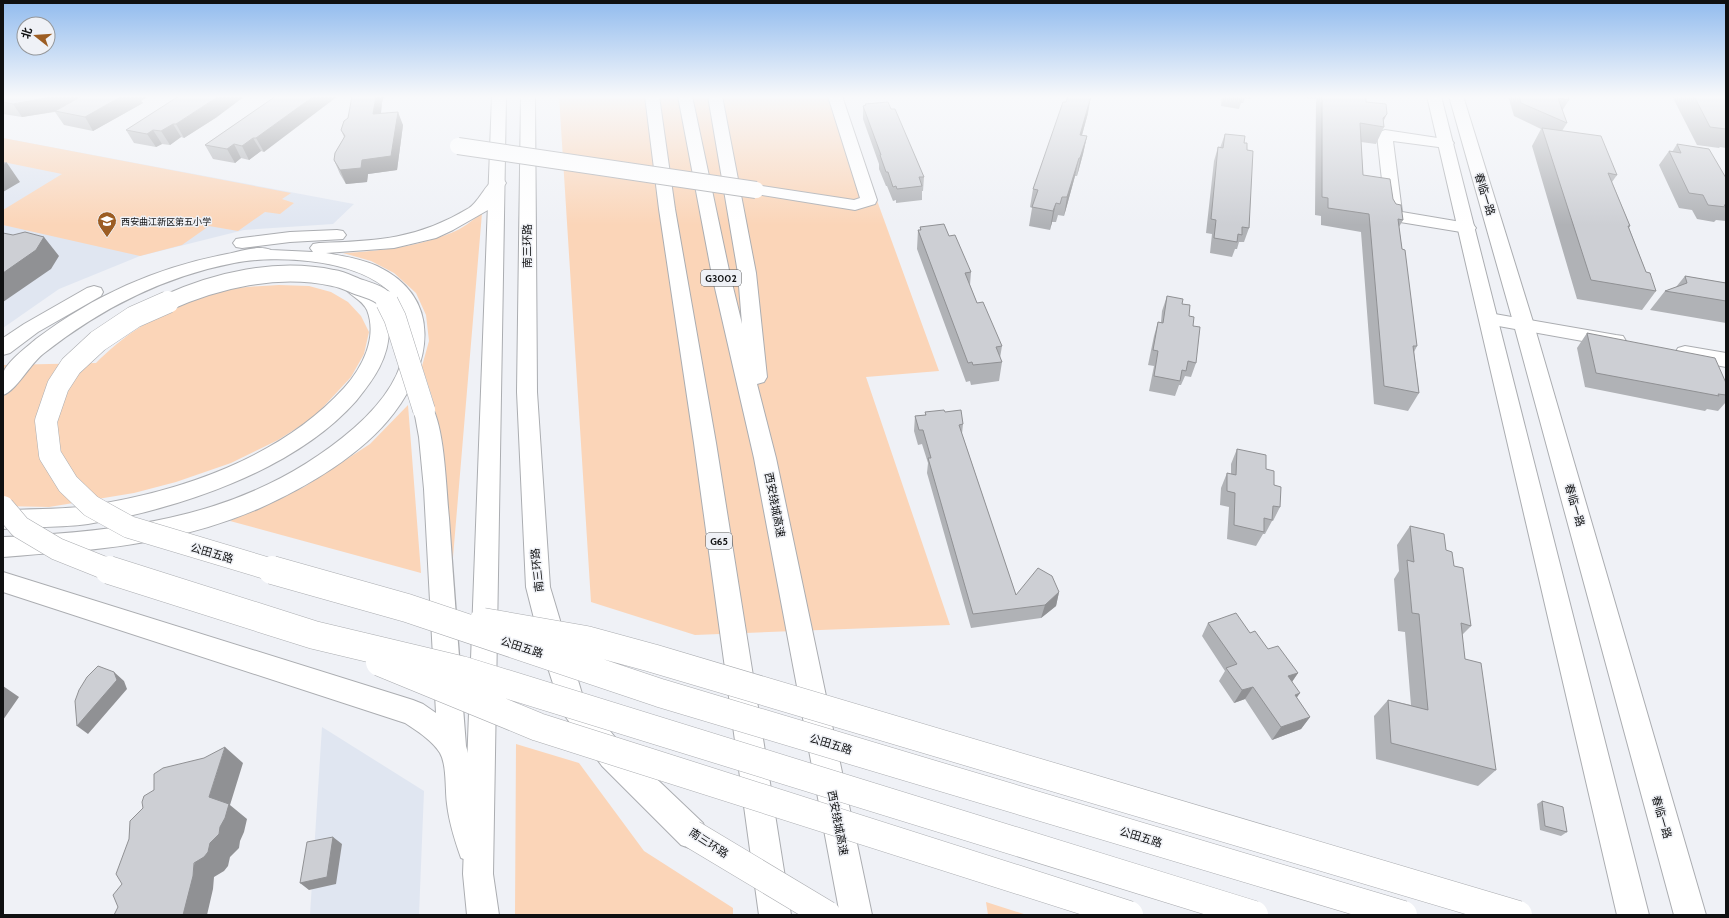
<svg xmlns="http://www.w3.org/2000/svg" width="1729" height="918" viewBox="0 0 1729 918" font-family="Cabin,'Noto Sans SC',sans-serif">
<rect width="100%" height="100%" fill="#eff1f6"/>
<path fill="#e0e6f1" d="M3,138L354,204L333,224L244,230L140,256L59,289L3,328Z
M322,727L424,791L419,915H310Z"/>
<path fill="#fbd5b8" d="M559,96H839L939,371L866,377L950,625L695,635L591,602Z
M3,138L291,193L282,199L294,203L280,214L265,212L238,231L209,226L182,245L140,256L3,225V210L62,174L3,162Z
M482,213L452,569L443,445L432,397L422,366L429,341L426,315L416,293L394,273L371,261L343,253C380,251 417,247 451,233C462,229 473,220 482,213Z
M279,285L309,286L331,292L348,302L361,316L369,332L364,354L351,377L313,418L278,440L231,463L176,482L134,493L49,507L3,506V365L96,363C124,335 152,317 189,302C200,297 212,292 224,290C242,287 260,286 279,285Z
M408,405L421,573L230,521L304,487L370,444Z
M516,744L579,763L644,851L733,908V915H515Z
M986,902L1027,915H988Z"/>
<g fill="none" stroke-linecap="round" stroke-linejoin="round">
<g stroke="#abadb1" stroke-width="2">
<path id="minor" d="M828,96H842L877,200L875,204L855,210L750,193L748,190L750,187L756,185L854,200L860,198Z
M1385,130L1451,140L1454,143L1451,146L1446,148L1393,141L1402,212L1473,224L1476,228L1473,232L1467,233L1388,220L1386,216L1377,135L1380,132Z
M1489,313L1616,335L1623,336L1626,341L1623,346L1616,347L1482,323L1479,319L1482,315Z
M1685,346L1726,353V367L1678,358L1675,353L1678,348Z"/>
</g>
<g stroke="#abadb1" stroke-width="2">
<path id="major" d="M1427,96H1441L1649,915H1617Z
M1449,96H1463L1534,325L1706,915H1674L1514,325Z
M498,178L504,180L506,183L488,210L453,230L436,238L394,248L326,253C343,256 362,259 377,266C444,298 431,364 394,413C363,454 307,487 260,508C194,537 124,548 52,553C36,554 19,556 3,557V537C19,537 35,535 52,534C164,526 266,504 354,428C378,407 403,377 405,343C405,328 406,314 397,301C370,259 278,254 234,263C162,277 100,309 43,354C30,364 16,391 3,395C3,389 2,380 3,374C5,363 28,346 36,339C95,295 155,268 227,254C241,251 258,245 271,250L313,252L310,248L313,244L319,243C377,241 418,239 469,208C481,200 486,181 498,178Z
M337,230L343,231L346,235L343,239L290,242L242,248L236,247L233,243L236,239L242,238L290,232Z
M351,279C372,285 389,307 389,329C389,358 374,379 356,401C294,471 178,509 88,524C61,528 31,526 3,529V511C31,508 60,510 88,506C180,492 280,458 344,388C362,368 378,338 367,310C362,299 348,295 342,285L345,281Z
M94,286L101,288L103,292L101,296L38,332L10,353L3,355V338L24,324L87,288Z
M424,403L431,405C445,428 446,490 449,518C454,594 460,670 466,746L472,768L477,806L487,847L483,858L472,862L461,858C455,841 449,822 447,804C445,790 447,765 440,753C432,740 417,731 405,723L3,592V572L413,700L423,704L436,713L424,489L419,437L414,410L417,405Z"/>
</g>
<g stroke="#abadb1" stroke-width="2">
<path id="highway" d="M492,96H506L493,874L499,915H467L463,874Z
M521,96H535L537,392L550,587L583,697L622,746L703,823L707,834L703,845L692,849L681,845L602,766L562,712L541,646L526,587L517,392Z
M645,96H659L675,209L716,443L791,915H759L694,443L659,209Z
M678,96H692L730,275L742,324L738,273L708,96H722L756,273L767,377L764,382L757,384L776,458L872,915H840L754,458L712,275Z"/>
</g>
<use href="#minor" fill="#fff" fill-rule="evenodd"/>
<use href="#major" fill="#fff" fill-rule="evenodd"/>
<use href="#highway" fill="#fff" fill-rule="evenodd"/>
<g stroke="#abadb1" stroke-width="18" stroke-linecap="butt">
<path id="minor-bridge" d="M458,146L756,190"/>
</g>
<g stroke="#abadb1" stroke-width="18" stroke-linecap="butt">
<path id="major-bridge-far2" d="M166,303C217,280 277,266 333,278C341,279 349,283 356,286C367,290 382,293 388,303"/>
</g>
<g stroke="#abadb1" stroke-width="23" stroke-linecap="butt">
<path id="major-bridge-far1" d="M168,302L134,317L98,341L71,366L58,386L46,421L50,455L68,484L91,506L129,527L276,571
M387,302L395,318L424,410
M3,507L20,527L57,549L112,571"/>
</g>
<g stroke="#abadb1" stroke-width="29" stroke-linecap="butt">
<path id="major-bridge" d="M109,570L314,635L461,670L1254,915
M272,570L407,608L660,693L1403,915
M483,622L586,640L652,658L1518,915
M380,662L538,727L1129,915"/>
</g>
<g stroke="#abadb1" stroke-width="29" stroke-linecap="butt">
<path id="highway-bridge" d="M692,834L827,915"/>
</g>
<use href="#minor-bridge" stroke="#fff" stroke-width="16"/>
<use href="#major-bridge-far2" stroke="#fff" stroke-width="16"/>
<use href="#major-bridge-far1" stroke="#fff" stroke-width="22"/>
<use href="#major-bridge" stroke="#fff" stroke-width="28"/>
<use href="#highway-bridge" stroke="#fff" stroke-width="28"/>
</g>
<path fill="#b0b2b6" d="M3,96L141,101L143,103L93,131L64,125L55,112L22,117L3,114Z
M276,96L264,152L261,151L249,160L241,158L235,163L213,159L205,145Z
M1222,96H1251L1250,99L1245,98L1243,103H1241L1239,109L1221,106Z
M1299,96H1366V102L1383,122L1384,127L1376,144L1361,142L1363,175L1393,199L1403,220L1399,227L1402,249L1417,346L1414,352L1419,393L1408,411L1374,404L1361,232L1321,225V216L1315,215L1316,99L1299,97Z
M1508,96H1568L1569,100L1562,111L1567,123L1562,131L1617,175L1612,182L1630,226L1629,228L1646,272L1656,291L1642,310L1577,299L1532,146L1541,129L1514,116Z
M1672,96H1726V148L1720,147L1719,148L1697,145Z
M382,103L381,114L403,125L397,170L368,174L367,182L346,184L340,174L334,160L344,137L341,130L348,118Z
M865,104L891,109L924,177L923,191H922V200L896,203V200L893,201L887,186H886L879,169V164L863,119V106H865Z
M1088,113L1082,135L1087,136L1083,154L1077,176H1075L1064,216L1058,215L1056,222H1052L1050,230L1029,226L1032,208L1030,207L1033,189Z
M217,117L184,138L181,137L170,145L162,144L156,147L134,143L126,130Z
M1225,134L1244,143L1247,150L1249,228L1244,242H1239L1237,249H1235L1232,257L1210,253L1212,234L1206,233L1214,161L1218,147L1220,148Z
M1677,144L1726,178V221L1716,220L1714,222L1697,219L1692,210L1679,208L1659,165L1669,151L1672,152Z
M920,227L949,236L971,272L970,285L977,303L1002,346L1000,358L1002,362L999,381L971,385L970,381L966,382L917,249L918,230H920Z
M1685,276L1726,283V323L1650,310L1665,291L1676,287Z
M1167,296L1182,304L1189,316L1193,326L1196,363L1191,377L1185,376L1181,385H1179L1175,396L1149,391L1154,366L1148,365L1154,336L1158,322H1161L1162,311Z
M1587,333L1726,383V402L1718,411L1707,409L1705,411L1585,387L1577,348Z
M925,412H945L963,424L962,434L1016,595L1059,592L1056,606L1041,618L971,628L927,473L928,463L922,444L918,445L914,431L915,416L925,415Z
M1237,449L1266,469L1274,485L1280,507L1273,521H1272L1265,534H1263L1256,546L1227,539L1229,507L1220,505L1221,488L1227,473L1231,474V464Z
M1410,526L1446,550L1454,566L1471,626L1462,635L1465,659L1496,770L1478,786L1376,759L1374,716L1388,700L1411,705L1405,632L1398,631L1394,579L1399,571L1397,545Z
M1208,623L1250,633L1268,649L1298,673L1292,682L1297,698L1310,717L1301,729L1272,740L1245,699L1234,703L1219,681L1225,671L1202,636Z
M1542,801L1567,832L1561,836L1540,830L1537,804Z"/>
<path fill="#909194" d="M56,96H96L100,104L22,117L13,104Z
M122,96H149L141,101L143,103L93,131L85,117Z
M219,96H245L217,117L184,138L176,124Z
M314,96H338L264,152L256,138Z
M376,96H384L382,103L379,128L373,114Z
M1091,96L1088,113L1077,153L1080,135Z
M398,112L403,125L397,170L368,174L367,182L346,184L340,170L362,160Z
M1387,114L1381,126L1383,118Z
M173,124L181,137L170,145L161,131Z
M153,130L162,144L156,147L147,134Z
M1087,136L1083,154L1077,176L1080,158Z
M253,138L261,151L249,160L242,146Z
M234,144L241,158L235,163L227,149Z
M1079,158L1075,176L1064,216L1067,197Z
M7,163L20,182L3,192V165Z
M1056,203L1052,222L1050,230L1053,211Z
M44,237L59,256L51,269L3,302V273Z
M1059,592L1056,606L1041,618L1045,605Z
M114,672L124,681L127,689L88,734L77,726Z
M1298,673L1289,686L1288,676Z
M3,686L19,697L3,720Z
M1253,687L1245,699L1234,703L1242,690Z
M1300,693L1291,706L1295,695Z
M1310,717L1301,729L1272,740L1281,727Z
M225,747L243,763L230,805L247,819L244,832L240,841L239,848L230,857L228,866L224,871L214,877L213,889L207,915H183L209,797Z
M333,837L342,844L336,884L309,890L300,883Z"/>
<path fill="#cdcfd4" stroke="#909194" d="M3,96H56L13,104L3,102Z
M82,96H122L85,117L55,111Z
M179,96H219L176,124H173L161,131L153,130L147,134L126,130Z
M276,96H314L256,138H253L242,146L234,144L227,149L205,145Z
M352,96H376L373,114L398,112L391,156L362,160L361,168L340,170L334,160L335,153L345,136L341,130L344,121L348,118Z
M1068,96H1091L1080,135L1087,136L1080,158H1079L1067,197H1062L1060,204L1056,203L1053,211L1032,207L1038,190L1033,189L1063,102H1066Z
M1322,96H1366V102L1386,104L1387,114L1383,118L1384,127L1360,123L1363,175L1390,179L1393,199L1396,204L1401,205L1403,220L1398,219L1402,249L1405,250L1417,346H1413L1419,393L1384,386L1369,214L1328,208V198L1322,197Z
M1519,96H1568L1569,100L1558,98L1567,123L1521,103Z
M1694,96H1726V129L1710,127Z
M888,102L891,109H895L924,177H919L922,186L897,189L896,186L893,187L888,172H886L880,155H881L863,106L866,105L865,104Z
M1542,128L1601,136L1617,175L1608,173L1630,226H1628L1646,272L1650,273L1656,291L1591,280Z
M1225,134L1245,136L1244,143H1247V150L1253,151L1249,228L1242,227V235L1238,234L1237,242L1214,238L1216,220L1211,219L1218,147L1223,148Z
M1677,144L1709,149L1726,178V205H1724L1726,207L1708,205L1703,195L1689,193L1669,151L1681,153Z
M3,163H7L3,165Z
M944,224L949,236L955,235L971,272L965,273L977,303L983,302L1002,346L996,347L1002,362L973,365L972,362L968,363L918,230H921L920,227Z
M25,232L44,237L36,250L3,273V233L13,235Z
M1685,276L1726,283V301L1665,291L1687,283Z
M1167,296L1183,299L1182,304L1190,305L1189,316L1194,317L1193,326L1200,327L1196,363L1188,361L1186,371L1182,370L1180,381L1154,376L1158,351L1153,350L1158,322L1163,323Z
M1587,333L1715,358L1726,383V395L1718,394L1719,396L1596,373Z
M944,410L945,412L961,410L963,424L959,425L1016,595L1038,568L1052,576L1059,592L1045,605L973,614L928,458H931L923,430H919L915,416L926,415L925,412Z
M1237,449L1266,455V469L1274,471V485L1281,487L1280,507L1273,506L1272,520L1264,518V532L1234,525L1235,493L1227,491V473L1236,475Z
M1410,526L1444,534L1446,550L1452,552L1454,566L1463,568L1471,626L1461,623L1465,659L1481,663L1496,770L1391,743L1388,700L1428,710L1419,614L1412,613L1407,560L1414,562Z
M1236,613L1250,633L1255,631L1268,649L1278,646L1298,673L1288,676L1300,693L1295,695L1310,717L1281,727L1253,687L1242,690L1226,668L1237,664L1208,623Z
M98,666L114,672L117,680L77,726L75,701L79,690L87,677Z
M225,747L209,797L229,804L225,818L220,827L219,834L210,843L208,852L204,857L194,863L193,876L183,915H114L118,907L113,895L122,884L116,874L129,839L130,821L143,808L142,802L144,796L154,790V774L163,768L204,758Z
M1542,801L1563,807L1567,832L1545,826Z
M333,837L327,877L300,883L307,842Z"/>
<linearGradient id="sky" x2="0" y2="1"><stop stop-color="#91bbee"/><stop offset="0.43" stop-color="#f8f9fb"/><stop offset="1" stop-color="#f8f9fb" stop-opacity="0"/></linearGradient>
<rect width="1729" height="225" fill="url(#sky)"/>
<defs>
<g id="school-pin" transform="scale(1)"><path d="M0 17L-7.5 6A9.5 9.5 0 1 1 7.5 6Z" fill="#9c5d23" stroke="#eff1f6"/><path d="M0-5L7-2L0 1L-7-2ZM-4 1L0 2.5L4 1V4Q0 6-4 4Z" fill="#fff"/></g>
</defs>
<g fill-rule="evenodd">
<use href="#school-pin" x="107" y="221"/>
</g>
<g text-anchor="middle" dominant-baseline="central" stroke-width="3" stroke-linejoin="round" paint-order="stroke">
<g font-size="9" fill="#0f1011" stroke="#eff1f6" text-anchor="start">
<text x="121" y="221">西安曲江新区第五小学</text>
</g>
<g fill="#eff1f6" stroke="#525456" stroke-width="1">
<rect x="701" y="270" width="40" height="16" rx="3"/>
<rect x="706" y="533" width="26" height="16" rx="3"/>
</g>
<g font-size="10" font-weight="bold" fill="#0f1011">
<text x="721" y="278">G3002</text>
<text x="719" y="541">G65</text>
</g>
<g font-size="11" fill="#0f1011" stroke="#eff1f6">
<text transform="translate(1485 194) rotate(73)">春临一路</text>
<text transform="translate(527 246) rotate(-90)">南三环路</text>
<text transform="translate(775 505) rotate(79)">西安绕城高速</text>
<text transform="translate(1575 505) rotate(74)">春临一路</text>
<text transform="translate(212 553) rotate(16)">公田五路</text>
<text transform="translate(537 570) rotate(-96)">南三环路</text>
<text transform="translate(522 647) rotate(18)">公田五路</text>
<text transform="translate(831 744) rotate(17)">公田五路</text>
<text transform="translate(1662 817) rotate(74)">春临一路</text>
<text transform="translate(838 823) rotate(79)">西安绕城高速</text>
<text transform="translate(1141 837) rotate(17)">公田五路</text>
<text transform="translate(709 843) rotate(33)">南三环路</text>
</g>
</g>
<rect width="1729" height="918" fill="none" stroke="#0f1011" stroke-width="8"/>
<g transform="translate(36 36) rotate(287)"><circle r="19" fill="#eff1f6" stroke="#95979a"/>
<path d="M0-3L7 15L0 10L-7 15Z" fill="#9c5d23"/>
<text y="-6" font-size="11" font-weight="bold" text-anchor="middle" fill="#0f1011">北</text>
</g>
</svg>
